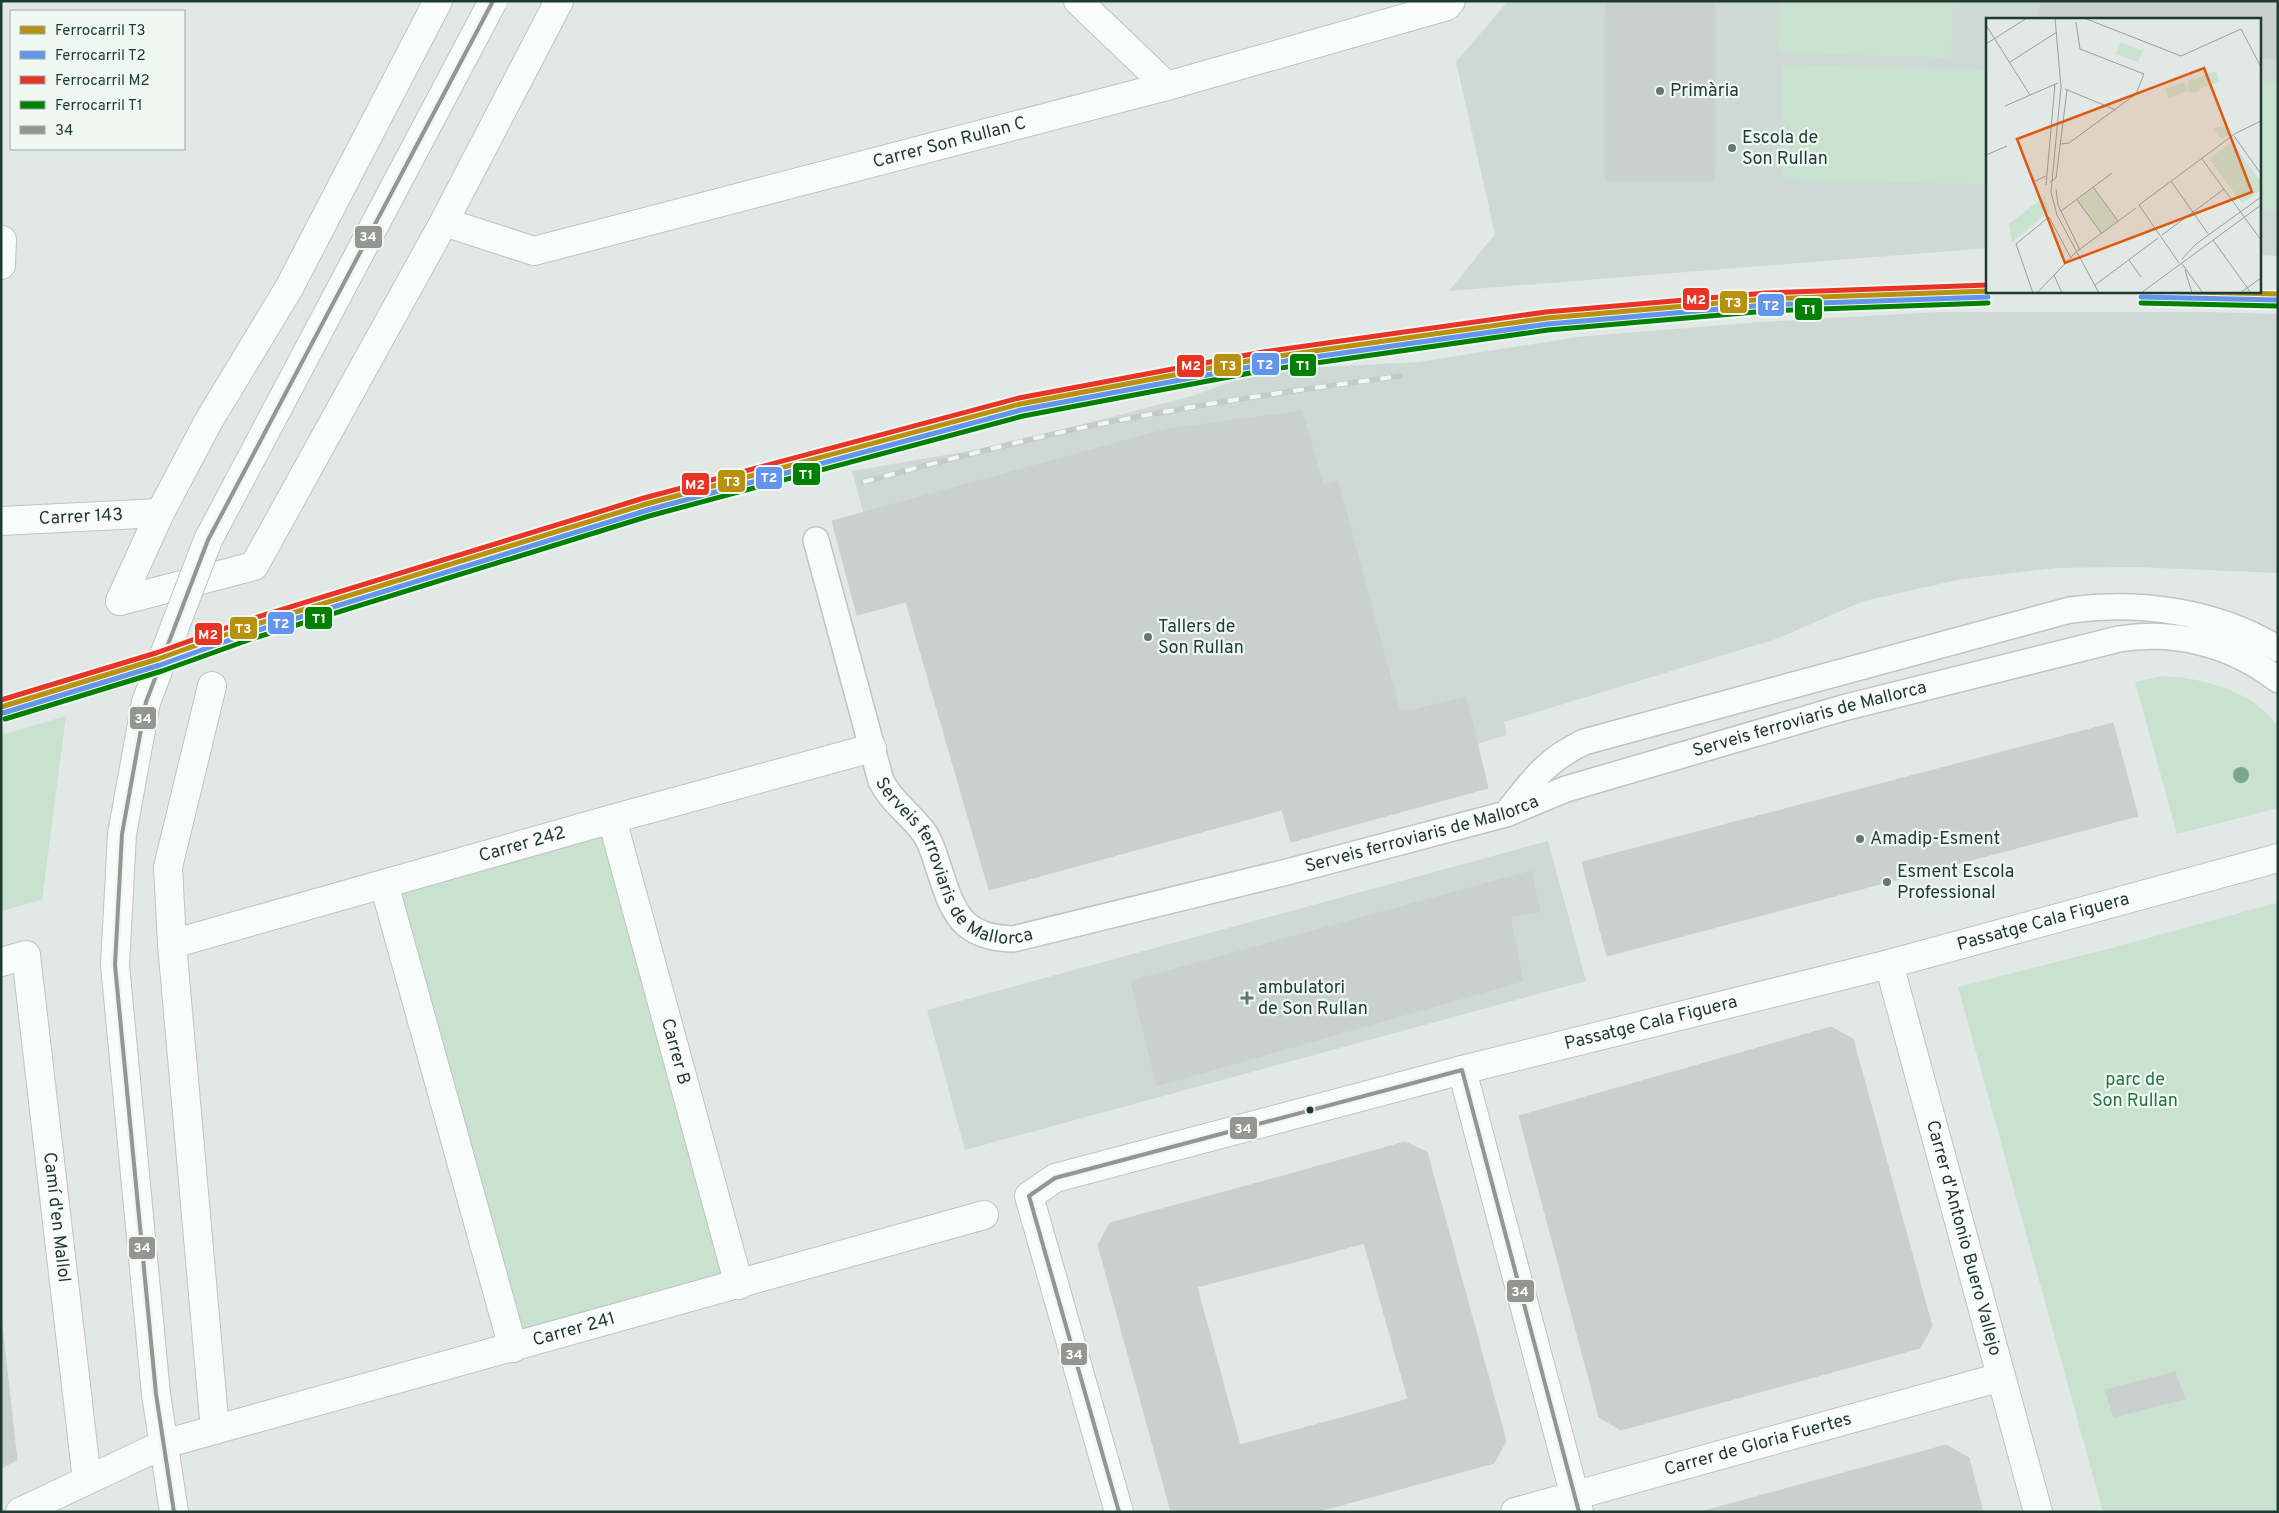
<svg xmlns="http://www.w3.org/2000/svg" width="2279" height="1513" viewBox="0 0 2279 1513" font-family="Overpass,sans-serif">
<rect width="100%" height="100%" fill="#e1e8e5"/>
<path fill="#ced9d5" d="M1508,1H2278V256L2260,255V19H1988V248L1449,291L1495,234L1456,62Z
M1938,312H2212L2278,314V573L2136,567L2056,568L1962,579L1864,601L1776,639L1504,722L1507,735L1288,801L911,593L865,519L852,471L1004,445L1192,396L1263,370L1419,362L1577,337L1760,322Z
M1548,841L1586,981L965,1150L927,1010Z"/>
<path fill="#c9e2d0" d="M1780,1H1953L1951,58L1779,52Z
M1783,65L1988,70V184L1781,179Z
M2260,83H2278V211H2260Z
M2162,676C2203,678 2252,690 2278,726V808L2177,834L2135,682Z
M66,716L42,900L1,911V735Z
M612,819L739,1285L513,1348L384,884Z
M2276,903L2278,910V1512H2103L1958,987L2119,946Z"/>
<path fill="#cad0cd" stroke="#cad1cd" d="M1606,1H1715L1714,181H1605Z
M2040,1H2278V59L2260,58V19H2040Z
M1302,411L1323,485L1338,481L1400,713L1466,697L1488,788L1291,842L1282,810L989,890L906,602L857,615L832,521L1167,429Z
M2113,723L2138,816L1607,956L1582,862Z
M1531,871L1540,912L1510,917L1523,981L1157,1086L1131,981Z
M1831,1027L1853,1039L1932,1326L1920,1348L1621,1430L1599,1417L1519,1116Z
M1405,1142L1427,1152L1506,1441L1494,1463L1371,1497L1348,1416L1408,1399L1364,1243L1306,1259L1283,1176Z
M1283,1176L1306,1259L1197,1287L1240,1445L1348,1416L1371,1497L1316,1512H1171L1098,1245L1110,1223Z
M1,1317L17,1460L1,1468Z
M2175,1372L2185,1399L2114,1417L2105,1390Z
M1946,1445L1969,1458L1983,1512H1700Z"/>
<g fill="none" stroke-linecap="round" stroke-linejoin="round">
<g stroke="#bec5c2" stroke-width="28">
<g id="lane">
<path id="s1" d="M816,540L881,781C892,803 912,815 925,834C931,843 934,853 937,863C952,908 958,938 1013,939L1287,872L1506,814L1566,789L1843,708L2119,639C2175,630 2232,644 2278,680"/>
<path d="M1509,810C1535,778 1545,761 1584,742L2070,610C2140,601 2217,611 2278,649"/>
</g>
</g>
<g stroke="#bec5c2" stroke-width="30">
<g id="street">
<path d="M1078,1L1167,86"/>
<path id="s2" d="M444,222L534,251L1167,86L1447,6L1451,1"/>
<path d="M1,265L2,240"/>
<path id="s3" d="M1,521L160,513"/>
<path d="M120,601L254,566L444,222L559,1"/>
<path d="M120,601L160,513L208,422L289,288L438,1"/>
<path d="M212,686L168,867L172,944L215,1430"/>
<path id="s4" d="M612,819L739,1285"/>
<path d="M384,884L513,1348"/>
<path id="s5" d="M172,944L612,819L872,748"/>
<path id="s6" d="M1,962L26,955L87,1480"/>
<path id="s7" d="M1889,964L2038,1512"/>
<path d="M1462,1070L1579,1512"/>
<path id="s8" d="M20,1512L164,1444L984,1215"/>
<path id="s9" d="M1119,1512L1029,1196L1055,1178L1462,1070L1889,964L2278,858"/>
<path id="s10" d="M1515,1512L2001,1377"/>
</g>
</g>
<g stroke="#bdc5c2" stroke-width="30">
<path id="secondary" d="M156,1394L174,1512"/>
</g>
<use href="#lane" stroke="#fafcfb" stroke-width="25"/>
<use href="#street" stroke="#fafcfb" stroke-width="28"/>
<use href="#secondary" stroke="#fafcfb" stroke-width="28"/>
<g stroke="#c5cac8" stroke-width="5.5">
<path id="rail" d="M863,482C938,462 1014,442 1090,426C1193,405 1296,390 1400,376"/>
</g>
<use href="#rail" stroke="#eef7f2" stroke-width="4" stroke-dasharray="11" stroke-linecap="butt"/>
<g stroke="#bdc5c2" stroke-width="30" stroke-linecap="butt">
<path id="secondary-bridge" d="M156,1394L115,965L122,834L146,702L208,540L493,1"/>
</g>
<use href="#secondary-bridge" stroke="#fafcfb" stroke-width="28"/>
<g stroke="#eef7f2" stroke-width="8">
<path id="bus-1" d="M1462,1070L1579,1512
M1029,1196L1055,1178L1462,1070
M1029,1196L1119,1512
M174,1512L156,1394L115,965L122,834L146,702L208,540L493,1"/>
</g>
<use href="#bus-1" stroke="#969691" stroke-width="4"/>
<g stroke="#eef7f2" stroke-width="9">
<path id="rail-1" d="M2152,291L2278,294
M1,707L158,659L250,626L646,504L1020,404L1264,358L1547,318L1766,299L1988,291"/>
</g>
<g stroke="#eef7f2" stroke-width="9">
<path id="rail-2" d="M2141,297L2278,300
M3,713L160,665L252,632L648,510L1021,410L1265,364L1548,324L1766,305L1988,297"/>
</g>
<g stroke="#eef7f2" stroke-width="9">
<path id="rail-3" d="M1,700L156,653L248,620L644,498L1019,398L1263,352L1546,312L1766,293L1988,285"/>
</g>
<g stroke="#eef7f2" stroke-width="9">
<path id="rail-4" d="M2141,303L2278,306
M5,719L162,671L254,638L649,516L1023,416L1266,370L1548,330L1767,311L1988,303"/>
</g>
<use href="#rail-1" stroke="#b8920f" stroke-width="5"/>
<use href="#rail-2" stroke="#6495ed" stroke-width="5"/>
<use href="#rail-3" stroke="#e93324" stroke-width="5"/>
<use href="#rail-4" stroke="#008000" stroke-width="5"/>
</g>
<circle fill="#7aa88c" cx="2241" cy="775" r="8"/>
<g fill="#627871" stroke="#eef7f2" stroke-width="2">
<circle cx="1660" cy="91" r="5"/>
<circle cx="1732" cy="148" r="5"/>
<circle cx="1148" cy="637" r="5"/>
<circle cx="1860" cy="839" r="5"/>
<circle cx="1887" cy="882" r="5"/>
<path d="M1244.5 990.5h5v5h5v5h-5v5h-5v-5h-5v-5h5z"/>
</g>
<circle fill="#1e3b33" stroke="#eef7f2" stroke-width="2" cx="1310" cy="1110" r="4.5"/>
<g text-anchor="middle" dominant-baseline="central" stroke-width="4.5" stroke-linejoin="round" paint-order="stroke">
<g font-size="18" fill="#1e3b33" stroke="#eef7f2" text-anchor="start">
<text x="1670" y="91">Primària</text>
<text x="1742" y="138">Escola de<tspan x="1742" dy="21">Son Rullan</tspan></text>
<text x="1158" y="627">Tallers de<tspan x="1158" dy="21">Son Rullan</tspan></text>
<text x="1870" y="839">Amadip-Esment</text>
<text x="1897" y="872">Esment Escola<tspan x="1897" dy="21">Professional</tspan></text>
<text x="1258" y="988">ambulatori<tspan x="1258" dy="21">de Son Rullan</tspan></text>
</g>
<g font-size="18" fill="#1e3b33" stroke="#eef7f2">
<text stroke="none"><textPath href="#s2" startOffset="524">Carrer Son Rullan C</textPath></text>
<text stroke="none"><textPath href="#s3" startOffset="80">Carrer 143</textPath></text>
<text stroke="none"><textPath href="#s1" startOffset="1296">Serveis ferroviaris de Mallorca</textPath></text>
<text stroke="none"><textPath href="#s1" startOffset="891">Serveis ferroviaris de Mallorca</textPath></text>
<text stroke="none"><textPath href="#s5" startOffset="364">Carrer 242</textPath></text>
<text stroke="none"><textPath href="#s1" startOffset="368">Serveis ferroviaris de Mallorca</textPath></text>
<text stroke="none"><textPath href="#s9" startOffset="1381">Passatge Cala Figuera</textPath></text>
<text stroke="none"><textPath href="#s9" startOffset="976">Passatge Cala Figuera</textPath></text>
<text stroke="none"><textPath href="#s4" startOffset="241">Carrer B</textPath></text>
<text stroke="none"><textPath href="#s6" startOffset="290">Camí d'en Mallol</textPath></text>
<text stroke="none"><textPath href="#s7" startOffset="284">Carrer d'Antonio Buero Vallejo</textPath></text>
<text stroke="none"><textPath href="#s8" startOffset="585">Carrer 241</textPath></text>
<text stroke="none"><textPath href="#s10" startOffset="252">Carrer de Gloria Fuertes</textPath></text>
</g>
<g font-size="18" fill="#267443" stroke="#eef7f2">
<text x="2135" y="1080">parc de<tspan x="2135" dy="21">Son Rullan</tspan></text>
</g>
</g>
<g transform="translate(1986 18)">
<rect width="275" height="275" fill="#e1e8e5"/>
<path d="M135,24L157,33L152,44L130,36ZM230,53L234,64L215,70L211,60ZM201 68a7 7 0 1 1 14 0a7 7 0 1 1-14 0ZM198,64L201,73L183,80L179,71ZM238,108L245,115L236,121L228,110ZM246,124L275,164V172L256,185L223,141ZM107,169L132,203L116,216L91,182ZM59,178L63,194L26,224L23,206Z" fill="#c9e2d0"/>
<path fill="none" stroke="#93a39e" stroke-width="1" d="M69,0L75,69L65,174L71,197L113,275M98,0L195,38L255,11L275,49M0,7L44,77M0,26L41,0M24,44L71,14M79,71L130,92M19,88L72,65M248,118L275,156M75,126L83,125L150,76L158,56L94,31L90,4M0,137L21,128M39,141L47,164L60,158M216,141L275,222M185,163L223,217M64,164L70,160L81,72M60,167L69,66M107,169L132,203M70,171L72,187L94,232M91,182L116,216M75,193L126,155M176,217L238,171M227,222L265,275M196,241L210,226L275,179M143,242L155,259M193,245L153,187L250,115L275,103M196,246L217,275M199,252L206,275M68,257L76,275M109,267L172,220M47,275L30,226L63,199L85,240M51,275L90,234L150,190M155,275L275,187M254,275L275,260"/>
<path fill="#de580e" fill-opacity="0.15" stroke="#de580e" stroke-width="2.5" d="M218,50L266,174L79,245L31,121Z"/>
<rect width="275" height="275" fill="none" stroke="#1e3b33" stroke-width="2.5"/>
</g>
<g stroke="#eef7f2" stroke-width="2">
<rect x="354" y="225" width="29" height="24" rx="5" fill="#969691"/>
<rect x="1682" y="287" width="28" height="24" rx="5" fill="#e93324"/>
<rect x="1719" y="290" width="29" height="24" rx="5" fill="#b8920f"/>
<rect x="1757" y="293" width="28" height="24" rx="5" fill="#6495ed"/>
<rect x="1794" y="297" width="29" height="24" rx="5" fill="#008000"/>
<rect x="1251" y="352" width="29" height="24" rx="5" fill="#6495ed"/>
<rect x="1289" y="353" width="28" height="24" rx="5" fill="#008000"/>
<rect x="1213" y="353" width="29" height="24" rx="5" fill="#b8920f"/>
<rect x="1176" y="354" width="29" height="24" rx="5" fill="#e93324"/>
<rect x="792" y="462" width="29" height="24" rx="5" fill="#008000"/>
<rect x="755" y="466" width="28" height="24" rx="5" fill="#6495ed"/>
<rect x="717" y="469" width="29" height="24" rx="5" fill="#b8920f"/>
<rect x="681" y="472" width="29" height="24" rx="5" fill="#e93324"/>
<rect x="304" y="606" width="29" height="24" rx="5" fill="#008000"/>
<rect x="267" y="611" width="28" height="24" rx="5" fill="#6495ed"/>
<rect x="229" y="616" width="29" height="24" rx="5" fill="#b8920f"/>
<rect x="194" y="622" width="29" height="24" rx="5" fill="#e93324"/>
<rect x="129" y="706" width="28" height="24" rx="5" fill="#969691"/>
<rect x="1229" y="1116" width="29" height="24" rx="5" fill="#969691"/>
<rect x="128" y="1236" width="28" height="24" rx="5" fill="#969691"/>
<rect x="1506" y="1279" width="29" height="24" rx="5" fill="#969691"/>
<rect x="1060" y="1342" width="28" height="24" rx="5" fill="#969691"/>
</g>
<g font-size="14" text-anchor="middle" font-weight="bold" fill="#fff">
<text x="368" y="241">34</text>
<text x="1696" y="304">M2</text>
<text x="1733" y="307">T3</text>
<text x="1771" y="310">T2</text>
<text x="1809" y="314">T1</text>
<text x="1265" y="369">T2</text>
<text x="1303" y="370">T1</text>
<text x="1228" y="370">T3</text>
<text x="1191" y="370">M2</text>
<text x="806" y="479">T1</text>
<text x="769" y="482">T2</text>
<text x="732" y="486">T3</text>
<text x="695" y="489">M2</text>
<text x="319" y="623">T1</text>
<text x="281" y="628">T2</text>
<text x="243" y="633">T3</text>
<text x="208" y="639">M2</text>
<text x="143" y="723">34</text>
<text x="1243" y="1133">34</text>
<text x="142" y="1252">34</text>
<text x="1520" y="1296">34</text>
<text x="1074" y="1359">34</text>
</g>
<rect width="2279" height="1513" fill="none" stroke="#1e3b33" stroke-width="5"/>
<rect x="10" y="10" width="175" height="140" fill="#eef7f2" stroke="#9baca6"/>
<rect x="20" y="26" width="25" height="8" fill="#b8920f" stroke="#9baca6"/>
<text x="55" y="35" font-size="15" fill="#1e3b33">Ferrocarril T3</text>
<rect x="20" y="51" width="25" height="8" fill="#6495ed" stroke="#9baca6"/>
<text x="55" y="60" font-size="15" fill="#1e3b33">Ferrocarril T2</text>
<rect x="20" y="76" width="25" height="8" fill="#e93324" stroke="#9baca6"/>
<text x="55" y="85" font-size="15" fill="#1e3b33">Ferrocarril M2</text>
<rect x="20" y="101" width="25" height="8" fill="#008000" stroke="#9baca6"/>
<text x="55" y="110" font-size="15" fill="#1e3b33">Ferrocarril T1</text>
<rect x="20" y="126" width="25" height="8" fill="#969691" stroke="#9baca6"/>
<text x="55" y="135" font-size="15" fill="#1e3b33">34</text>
</svg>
